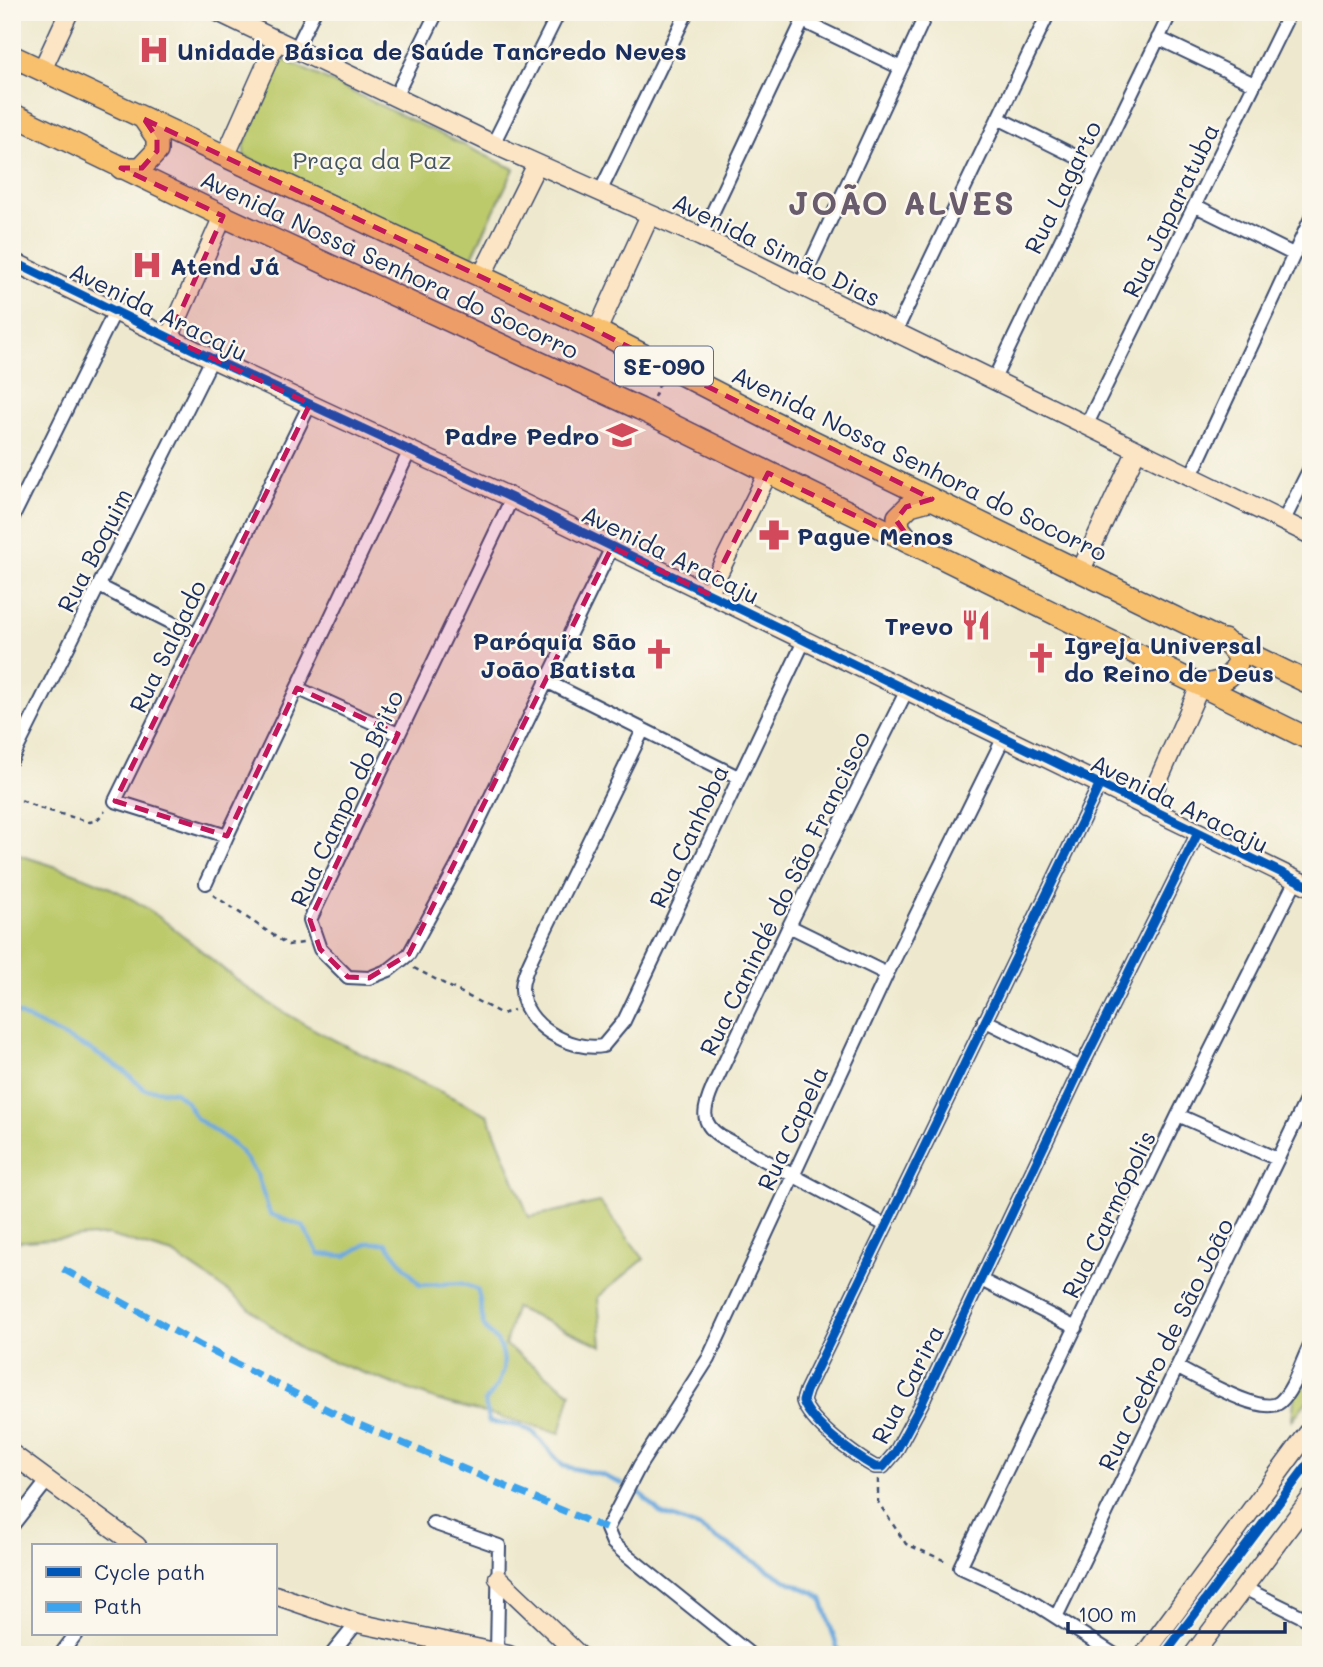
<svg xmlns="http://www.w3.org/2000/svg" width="1323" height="1667" viewBox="0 0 1323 1667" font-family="Mali,sans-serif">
<rect width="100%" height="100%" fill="#fbf7ec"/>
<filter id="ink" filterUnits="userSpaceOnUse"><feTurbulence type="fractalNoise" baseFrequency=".0143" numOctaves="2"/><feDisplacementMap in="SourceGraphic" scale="14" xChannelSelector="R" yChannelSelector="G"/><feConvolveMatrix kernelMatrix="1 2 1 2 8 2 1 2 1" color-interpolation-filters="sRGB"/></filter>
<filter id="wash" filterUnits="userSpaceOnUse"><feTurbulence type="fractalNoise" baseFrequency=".00686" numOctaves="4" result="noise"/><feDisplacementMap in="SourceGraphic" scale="28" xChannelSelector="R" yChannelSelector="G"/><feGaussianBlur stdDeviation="1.57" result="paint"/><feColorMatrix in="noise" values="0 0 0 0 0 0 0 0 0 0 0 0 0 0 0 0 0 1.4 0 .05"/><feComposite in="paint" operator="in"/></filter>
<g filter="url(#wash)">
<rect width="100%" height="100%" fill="#eee9ce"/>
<path fill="#bdca6c" stroke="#6c7c65" stroke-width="2" d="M285,60L514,169L469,263L244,156V145L279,63Z
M12,853C52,865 105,881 140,904C185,932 222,973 266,1001C336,1046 414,1077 488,1115L529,1217L600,1202L644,1259L598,1297L602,1346L515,1308L505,1345L571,1393L560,1433L440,1401L301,1350L229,1292L173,1254L108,1235L12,1242Z
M1311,1363V1396L1292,1420L1294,1399Z"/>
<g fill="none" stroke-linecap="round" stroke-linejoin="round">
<path stroke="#6ba8dd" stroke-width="4.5" d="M12,1011L91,1050L123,1070L144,1089L175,1092L186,1101L196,1118L228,1140L241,1152L257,1175L270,1214L303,1226L319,1254L346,1256L368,1243H386L420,1285L461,1283L477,1289C482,1301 480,1316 484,1326C487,1333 495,1337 498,1343C511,1364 499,1386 485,1402L489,1422L519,1426L533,1432L563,1466L602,1475L622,1484
M639,1492L660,1513L700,1528L785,1580L815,1593L822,1599L837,1647L843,1655"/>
</g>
</g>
<g filter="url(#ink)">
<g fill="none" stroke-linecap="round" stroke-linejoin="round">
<g stroke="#3b4b6f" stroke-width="16">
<path id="street" d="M803,21L901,68
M1158,38L1254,84
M296,49L314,12
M396,95L437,12
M998,118L1095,166
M493,144L559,12
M600,192L687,12
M1196,206L1293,254
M701,237L807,12
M800,286L927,12
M895,333L1049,12
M993,381L1171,12
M310,404L115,801L227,836L410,450
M1086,426L1290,12
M1190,478L1311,218
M512,498L310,920L320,949L348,977L369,978L389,970L409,954L457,866L612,547
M12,519L115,311
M1283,522L1311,466
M99,586L196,635
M546,681L738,777
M297,688L398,734
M643,730L534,953C529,964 522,977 522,989C522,1025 572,1052 603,1046L624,1021L805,639
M12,759L212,359
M1099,786L806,1391L803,1401C810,1423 855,1456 875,1467H883L895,1453L923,1401L1081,1068L1198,833
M206,883L227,836
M789,926L887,974
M984,1020L1081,1068
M1178,1115L1277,1159
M885,1225L720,1136C699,1122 704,1108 713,1087L789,926L907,690
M981,1280L1076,1328
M1178,1368C1197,1377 1263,1417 1280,1402C1294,1390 1302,1360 1311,1343
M433,1523L499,1546L497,1652
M12,1526L48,1480
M1244,1588L1311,1621
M1057,1615L1311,1090
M60,1655L76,1634
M331,1655L357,1623
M751,1655L623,1552L613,1543L607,1529L640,1465L708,1359L887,974L1003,739
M1115,1655L1023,1596L960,1567L1178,1115L1296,880"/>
</g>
<g stroke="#3b4b6f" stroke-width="21">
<path id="secondary" d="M218,12L493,144L701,237L1311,535
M42,70L69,12
M225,157L277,40
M12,261L219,362L512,498L1311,887
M481,277L537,164
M597,331L650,215
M169,338L223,216
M1081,570L1136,452
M708,594L768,473
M1146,808L1201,684
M12,1454L137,1546
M498,1578L579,1655
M275,1595L357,1623L509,1655
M1144,1655L1311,1429
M1193,1655L1311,1498"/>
</g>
<g stroke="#3b4b6f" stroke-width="24">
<path id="primary" d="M12,56L597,331L774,422L1311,684
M12,114L223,216L640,409L1311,740
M121,168H141L157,151V138L144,119
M911,543L899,528L898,517L910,505L932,499
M1205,685C1221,683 1240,674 1237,655L1224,640"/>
</g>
<path stroke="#3b4b6f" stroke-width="2.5" stroke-dasharray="5 5" stroke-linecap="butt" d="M348,253L356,238
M654,397L660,383
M12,796L39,808L90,822L97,820L105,811
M213,895L288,945L303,943
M414,968L502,1014L514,1010
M878,1479V1502L906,1544L948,1562"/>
<use href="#street" stroke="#fff" stroke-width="12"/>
<use href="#secondary" stroke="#fce5c4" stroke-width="18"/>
<use href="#primary" stroke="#f8bf6c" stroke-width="21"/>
<path stroke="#3da3ed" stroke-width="7" stroke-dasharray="14 7" stroke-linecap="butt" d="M63,1269L201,1346L350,1421L607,1529"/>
<g stroke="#fbf7ec" stroke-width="13">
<path id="cycleway" d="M12,261L219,362L512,498L1311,887
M1099,786L806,1391L803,1401C810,1423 855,1456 875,1467H883L895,1453L923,1401L1081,1068L1198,833
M1164,1655L1311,1460"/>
</g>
<use href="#cycleway" stroke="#0057b8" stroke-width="9"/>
</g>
</g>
<path fill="#c2185b" fill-opacity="0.2" stroke="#c2185b" stroke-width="5" stroke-dasharray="14 9" stroke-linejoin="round" d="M144,119L597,331L932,499L906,507L896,520L913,544L768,473L708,594L612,547L409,954L369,978L348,977L320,949L310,920L398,734L297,688L227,836L115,801L310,404L169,338L223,216L121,168H142L157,151V138Z"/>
<defs>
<g id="hospital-bare" transform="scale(2.415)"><path d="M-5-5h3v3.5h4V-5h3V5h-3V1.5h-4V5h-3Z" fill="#d1495b" stroke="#fbf7ec" stroke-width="2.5" paint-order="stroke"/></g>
<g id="school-bare" transform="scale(2.415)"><path d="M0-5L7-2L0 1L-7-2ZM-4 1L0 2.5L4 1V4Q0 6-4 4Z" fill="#d1495b" stroke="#fbf7ec" stroke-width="2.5" paint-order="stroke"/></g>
<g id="pharmacy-bare" transform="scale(2.415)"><path d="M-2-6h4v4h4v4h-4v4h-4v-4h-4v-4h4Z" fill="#d1495b" stroke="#fbf7ec" stroke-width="2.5" paint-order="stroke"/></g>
<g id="restaurant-bare" transform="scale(2.415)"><path d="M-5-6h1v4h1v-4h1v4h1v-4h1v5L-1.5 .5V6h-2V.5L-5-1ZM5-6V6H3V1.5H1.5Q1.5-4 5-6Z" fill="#d1495b" stroke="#fbf7ec" stroke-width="2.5" paint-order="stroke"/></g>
<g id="church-bare" transform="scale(2.415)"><path d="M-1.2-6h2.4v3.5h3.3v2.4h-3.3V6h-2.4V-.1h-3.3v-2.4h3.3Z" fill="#d1495b" stroke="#fbf7ec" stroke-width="2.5" paint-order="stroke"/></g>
</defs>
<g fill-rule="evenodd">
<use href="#hospital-bare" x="154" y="50"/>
<use href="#hospital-bare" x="147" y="265"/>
<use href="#school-bare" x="622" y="435"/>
<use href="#pharmacy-bare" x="774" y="535"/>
<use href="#restaurant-bare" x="976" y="625"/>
<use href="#church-bare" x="659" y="654"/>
<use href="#church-bare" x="1041" y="658"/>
</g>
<g text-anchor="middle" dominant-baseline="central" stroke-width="5" stroke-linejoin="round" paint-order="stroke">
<rect fill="#fbf7ec" stroke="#5e6b89" stroke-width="2" x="615" y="346.5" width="98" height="39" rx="5"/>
<g font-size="23" font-weight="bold" fill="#1b2f5e">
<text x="664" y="366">SE-090</text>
</g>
<g font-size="24" font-weight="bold" fill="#1b2f5e" stroke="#fbf7ec" text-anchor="start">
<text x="177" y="50">Unidade Básica de Saúde Tancredo Neves</text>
<text x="170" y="265">Atend Já</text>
<text x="599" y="435" text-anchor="end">Padre Pedro</text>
<text x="797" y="535">Pague Menos</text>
<text x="953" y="625" text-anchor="end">Trevo</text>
<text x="636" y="640" text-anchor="end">Paróquia São<tspan x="636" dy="28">João Batista</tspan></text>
<text x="1064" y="644">Igreja Universal<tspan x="1064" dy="28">do Reino de Deus</tspan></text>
</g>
<g font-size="24" fill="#445662" stroke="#fbf7ec">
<text x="372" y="159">Praça da Paz</text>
</g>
<g font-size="24" fill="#1b2f5e" stroke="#fbf7ec">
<text transform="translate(1062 187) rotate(-64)">Rua Lagarto</text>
<text transform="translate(1170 210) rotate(-64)">Rua Japaratuba</text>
<text transform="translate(777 249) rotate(26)">Avenida Simão Dias</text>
<text transform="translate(390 264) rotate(25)">Avenida Nossa Senhora do Socorro</text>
<text transform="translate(159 311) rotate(26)">Avenida Aracaju</text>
<text transform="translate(920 463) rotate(26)">Avenida Nossa Senhora do Socorro</text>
<text transform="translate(94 550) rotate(-63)">Rua Boquim</text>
<text transform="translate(671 554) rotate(26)">Avenida Aracaju</text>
<text transform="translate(167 646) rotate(-64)">Rua Salgado</text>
<text transform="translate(346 798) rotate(-65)">Rua Campo do Brito</text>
<text transform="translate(1180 803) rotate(26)">Avenida Aracaju</text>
<text transform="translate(688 836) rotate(-65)">Rua Canhoba</text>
<text transform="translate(784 893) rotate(-64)">Rua Canindé do São Francisco</text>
<text transform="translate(792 1128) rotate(-65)">Rua Capela</text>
<text transform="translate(1108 1214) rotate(-64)">Rua Carmópolis</text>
<text transform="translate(1165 1344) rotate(-64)">Rua Cedro de São João</text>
<text transform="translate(907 1384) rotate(-63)">Rua Carira</text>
</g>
<g font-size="32" font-weight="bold" letter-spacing="2" fill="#695c6d" stroke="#fbf7ec">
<text x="902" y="202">JOÃO ALVES</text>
</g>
</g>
<rect width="1323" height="1667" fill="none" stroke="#fbf7ec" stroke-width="42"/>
<rect x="32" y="1544" width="245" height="91" fill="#fbf7ec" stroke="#a1a7b3" stroke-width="2"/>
<rect x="46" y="1567" width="35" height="10" fill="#0057b8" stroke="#a1a7b3" stroke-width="2"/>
<text x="94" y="1580" font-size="21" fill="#1b2f5e">Cycle path</text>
<rect x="46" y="1602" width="35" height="10" fill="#3da3ed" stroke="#a1a7b3" stroke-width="2"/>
<text x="94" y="1614" font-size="21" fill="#1b2f5e">Path</text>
<path d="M1068 1622v10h217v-10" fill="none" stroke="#1b2f5e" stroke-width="3.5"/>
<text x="1078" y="1622" font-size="21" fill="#1b2f5e" stroke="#fbf7ec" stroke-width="5" paint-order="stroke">100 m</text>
</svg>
